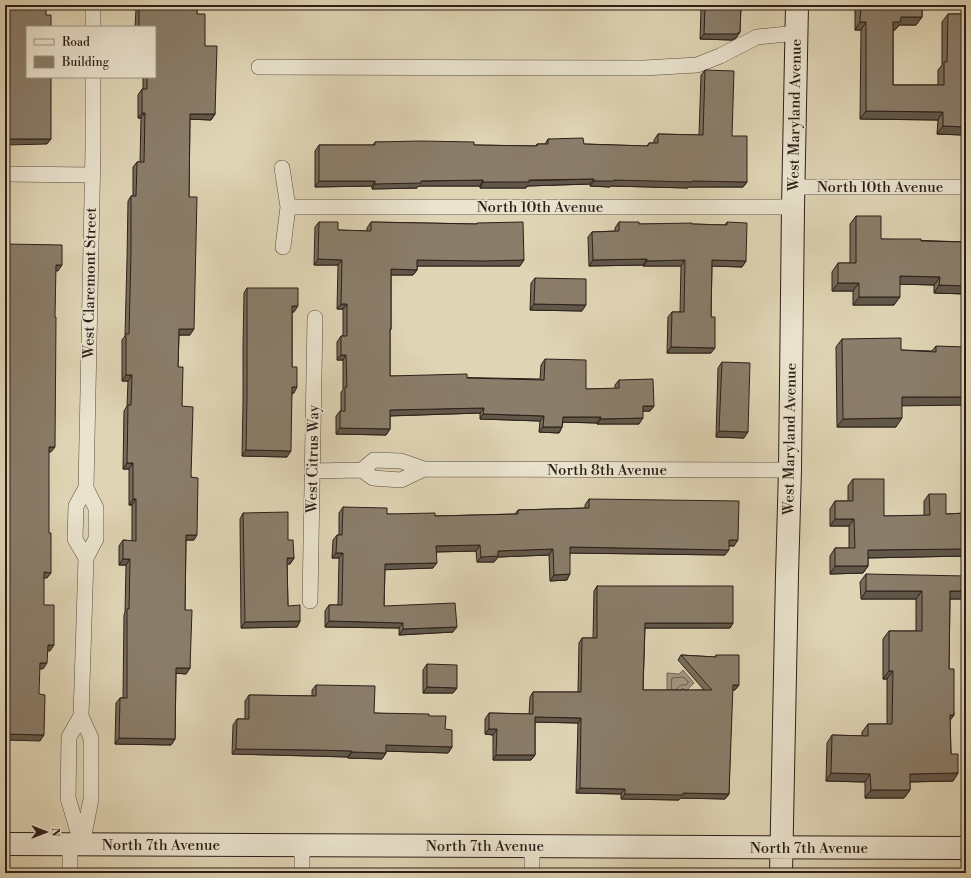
<svg xmlns="http://www.w3.org/2000/svg" width="971" height="878" viewBox="0 0 971 878" font-family="'Libre Bodoni',serif">
<rect width="100%" height="100%" fill="#dfd4b4"/>
<filter id="stains"><feTurbulence type="fractalNoise" baseFrequency=".005" numOctaves="4"/><feColorMatrix values="0 0 0 0 .2 0 0 0 0 .09 0 0 0 0 .02 0 0 0 .5 -.17"/></filter>
<radialGradient id="worn" r=".72"><stop offset=".6" stop-color="#630" stop-opacity="0"/><stop offset="1" stop-color="#630" stop-opacity=".3"/></radialGradient>
<path fill="#a2967f" stroke="#736656" d="M683,670L694,683L686,691L683,688L677,693H667V673L679,674Z"/>
<g fill="none" stroke-linecap="round" stroke-linejoin="round">
<path stroke="#685a4c" stroke-width="1" d="M672,689L671,687L672,678L683,677L688,681V683L686,685H681L676,689"/>
<g stroke="#5a4c40" stroke-width="16">
<path id="street" d="M93,27V5
M259,67L644,68L697,65L720,56L757,37L797,33
M282,168L288,207L283,247
M5,174L92,175
M793,187H966
M288,207H793
M362,470L373,478L401,480L424,469
M313,471L362,470L374,460L401,461L424,469L790,470
M86,558L75,539L76,506L86,488
M310,601L315,318
M81,716L69,737L68,798L81,842
M82,845L91,799V738L81,716L86,558L96,539V508L86,488L93,149V77
M532,847V873
M70,873V845
M302,873V846"/>
</g>
<g stroke="#2d1f19" stroke-width="24">
<path id="secondary" d="M5,844L966,848
M781,873L787,575L790,470L793,207L797,5"/>
</g>
<use href="#street" stroke="#eae3ce" stroke-width="15"/>
<use href="#secondary" stroke="#eae3ce" stroke-width="22"/>
</g>
<path fill="#776c5b" stroke="#2d1f19" d="M138,5H197V14L205,46L215,114L211,120L190,119L189,197L190,335H179L178,367L182,406L191,477L194,540H186L185,610L190,668L186,674L176,673L175,739L171,745L115,744L116,703L120,698H123L124,615L125,612L126,565H119V546L123,540L132,541V505H129V469H123L124,411L127,406L128,381H122V340L125,336L127,259L128,201L131,196H133V167L137,162H140L141,118H138V95L142,89H143V77H155V27H135L136,9Z
M705,5H741L740,32L736,38L732,40L700,39L701,10Z
M855,5H922V17L916,25H899L895,30H893V85H938V70L942,65V22L948,14H966V129L962,135L937,134L938,120L860,119L861,30H855Z
M705,70L732,136L747,182L743,187H689L688,188L611,186L610,187L590,186V184L527,186L526,188H480V186H419L417,188L372,189V186L315,187V151L319,145H373L375,142L474,145L536,146L537,144H545L548,139L584,144L647,146L649,143H654V140L658,134L699,135L701,75Z
M856,216L881,239L966,242V294L934,293V285L900,284L894,305H853V291H832V272L838,263H850V224Z
M319,222L338,230L367,231V228L371,222L477,224V223L520,266H417V270L413,275H391V329L390,331V376L540,379L541,365L545,359L586,389H615V385L619,380L654,406L650,411H643L639,424H597V423L563,422L562,427L559,433L539,432L540,421L480,419V413L390,416V429L386,435L336,434V416L340,411H341V392L343,390V360H337V342L341,336H343V309H337L338,265H314L315,227Z
M619,222L639,224H692L725,225L727,222L746,261L742,267L712,266L711,317V353H667L668,317L672,312H680L681,266H643V265L589,266L588,237L592,232L615,231V228Z
M535,278L582,311L530,310L531,283Z
M247,288L294,312H292V367L294,393H292L287,457L242,456L243,403V346L244,293Z
M842,339L901,350L932,351L936,346L966,405H902L896,427H837L836,347Z
M722,362L744,438L716,437L718,368Z
M853,479L884,516H924V501L929,494L946,514L966,513V556L868,558V566L863,573L830,574V556L835,548H849V526H830V509L835,501H848V486Z
M589,499L734,546H729L725,555L570,553L567,580L550,581L549,555L498,557L494,562H477L476,551L436,552L433,568L385,569L384,606L453,632L399,635V628L325,627V611L329,605H338L339,558H332L333,540L337,535H339V513L343,507L387,514L435,516L515,514L518,510L585,508V505Z
M243,513L288,540L294,558L290,564H287L288,606L300,621L297,627L241,628L240,519Z
M866,574L966,599H950L949,669L954,715L950,720L951,754L958,773L953,781L910,782V790L904,798H865V782L826,781L827,743L832,735L862,736V732L868,724H887V679H883V639L889,631H916V599H861L860,582Z
M597,586L733,623L730,628H645L643,690H704L678,660L681,655L715,657L716,655L739,685L735,690H732L729,794L725,799L681,798L679,800L621,799V794L576,793L578,723L535,722V755L531,760H493V735L485,734V719L489,713L529,714L530,697L533,692H578L579,643L582,638H593L594,591Z
M427,664L457,688L453,693H423V670Z
M316,685L374,713L429,716L445,729L452,747L448,753L386,751V753L382,759L348,758V757L311,756L232,754L233,725L237,719H245V701L249,695L312,696V690Z"/>
<path fill="#61584a" stroke="#2d1f19" d="M901,17H922L916,25H899L895,30H888L893,22Z
M860,22H866L861,30H855Z
M740,32L736,38L732,40L700,39L704,34Z
M866,111L943,112L938,120L860,119Z
M142,113H145L141,118H138Z
M190,114H215L211,120L186,119Z
M943,126L966,127V129L962,135L937,134Z
M5,139H51L47,144L5,145Z
M594,179L590,184L527,186L526,188H480L483,182Z
M483,180L480,186H419L417,188L372,189L375,184L421,181Z
M614,180L692,181L747,182L743,187H689L688,188L611,186L610,187L590,186L594,181Z
M319,181H375L372,186L315,187Z
M318,259L342,260L338,265H314Z
M647,259L643,265L589,266L593,260Z
M417,260H524L520,266H413Z
M685,260L681,266H643L647,261Z
M712,260L746,261L742,267L708,266Z
M56,265H62L58,271H52Z
M391,269L417,270L413,275H387Z
M900,276L940,277L934,285L894,284Z
M838,283H859L853,291H832Z
M939,285L966,286V294L934,293Z
M859,297H900L894,305H853Z
M341,304H347L343,309H337Z
M534,304L586,305L582,311L530,310Z
M292,306H298L294,312H288Z
M179,329H194L190,335H175Z
M671,347L715,348L711,353H667Z
M341,355H346L343,360H337Z
M126,375H132L128,381H122Z
M292,387H297L294,393H288Z
M902,397H966V405L896,406Z
M643,406H654L650,411H639Z
M484,408L480,413L386,416L390,410Z
M483,414L544,416L540,421L480,419Z
M563,417H601L597,423L559,422Z
M643,418L639,424H597L601,419Z
M902,418L896,427H837L843,419Z
M543,427H562L559,433L539,432Z
M340,428L390,429L386,435L336,434Z
M719,431L748,432L744,438L716,437Z
M49,447H55L51,452H45Z
M246,450L291,451L287,457L242,456Z
M127,463H133L129,469H123Z
M133,499H136L132,505H129Z
M835,519H854L849,526H830Z
M186,535H197L194,540H182Z
M729,540H738L734,546L725,545Z
M480,545L476,551L432,552L436,546Z
M570,547L729,550L725,555L566,553Z
M553,549L549,555L498,557L494,562H477L481,557L498,551Z
M966,549V556L863,558L868,550Z
M336,553H343L339,558H332Z
M287,558H294L290,564H283Z
M123,559H130L126,565H119Z
M437,563L433,568L381,570L385,564Z
M835,566H868L863,573L830,574Z
M44,572L51,573L47,578H40Z
M570,574L567,580L550,581L554,575Z
M866,591H922L916,599H861Z
M950,591H966V599H944Z
M300,621L297,627L241,628L245,622Z
M329,621L403,623L399,628L325,627Z
M645,623H733L730,628H641Z
M457,627L453,632L399,635L403,629Z
M48,645H54L50,651H44Z
M40,663H47L43,669H36Z
M176,668H190L186,674L173,673Z
M889,671H893L887,679H883Z
M733,685H739L735,690H729Z
M427,687L457,688L453,693H423Z
M950,715H954L948,723Z
M535,717L581,718L578,723L532,722Z
M489,729H497L493,735L485,734Z
M5,734L44,735L40,741L5,740Z
M119,738L175,739L171,745L115,744Z
M386,745L452,747L448,753L382,751Z
M236,749L315,750L352,751L348,757L232,754Z
M352,752L386,753L382,759L348,758Z
M496,755H535L531,760H493Z
M831,773L870,774L865,782L826,781Z
M958,773L953,781L904,782L910,774Z
M580,788L625,789L621,794L576,793Z
M871,790H910L904,798H865Z
M683,793L729,794L725,799L681,798L679,800L621,799L625,794Z"/>
<path fill="#8a7d6a" stroke="#2d1f19" d="M5,5H46V15H51V27H27V77H51V139H5Z
M139,5H197V14H205V46H217L215,114H190L189,197H197L194,329H179L178,367H183L182,406L193,407L191,477L198,478L197,535H186L185,610H192L190,668H176L175,739L119,738L120,698H127V609H129L130,559H123V540L136,541V499H133V463H127L128,405H131L132,375H126V334H129L131,253V196H136L137,162H144L145,113H142V89H147V77H155V27H139Z
M705,5H741L740,32L736,34H704Z
M861,5H922V17H901L900,22H893V85H944V62H947L948,14H966V127L943,126V112L866,111V22H860Z
M705,70L734,71L732,136H747V182L692,181V182L614,180V181H594V179L529,180V182H483V180L421,181V183L375,184V181H319V145H375V142L420,141L474,142V145L537,146V144H548V139L583,138L584,144L648,146L649,143H658V134L703,135Z
M856,216H881V239H921V241L966,242V286L939,285L940,277L900,276V297H859V283H838V263H856Z
M319,222H338V230L371,231V222L477,224V223L523,222L524,260L483,261L417,260V270L391,269V329H390V376L467,374V378L544,380L545,359L586,360V389L619,388V380L653,379L654,406H643V418L601,419V417H563L562,427H543L544,416L483,414L484,408L390,410V429L340,428V411H345V387H347L346,355H341V336H347V304H341L342,260L318,259Z
M619,222H639V224L692,223V224L727,225V222L747,223L746,261L712,260L711,317H715V348L671,347L672,312H684L685,260L647,261V259L593,260L592,232L619,231Z
M5,244L62,245V265H56L55,317H56L55,447H49V533H51V573L44,572V605H54V645H48L47,663H40L39,694L45,695L44,735L5,734Z
M535,278L586,279V305L534,304Z
M247,288H298V306H292V367H297V387H292L291,451L246,450L247,397Z
M901,338V350L936,352V346L966,347V397H902V418L843,419L842,339Z
M722,362L750,363L748,432L719,431Z
M853,479H884V516L930,515L929,494H946V514L966,513V549L868,550V566H835V548H855L854,519H835V501H853Z
M589,499L739,501L738,540H729V550L570,547V574L554,575L553,549L498,551V556L481,557L480,545L436,546L437,563L385,564L384,606L455,603L457,627L403,629V623L329,621V605H342L343,553H336L337,535H342L343,507L387,508V514L435,513V516L518,514V510L589,508Z
M288,512V540H293L294,558H287L288,606L300,605V621L245,622L243,513Z
M866,574L966,576V591H950L949,669H954V715H950L951,754H958V773L910,774V790H871L870,774L831,773L832,735L868,736V724H892L893,671H889V631H922V591H866Z
M597,586H733V623H645L643,686V690H712L681,655L716,657V655H739V685H733L729,794L683,793V795L625,794V789L580,788L581,718L535,717V755H496L497,729H489V713L533,714V692H581L582,638H597Z
M427,664L457,665V688L427,687Z
M316,685L375,686L374,713L429,714V716H446L445,729L452,730V747L386,745V753L352,752V751L315,750L236,749L237,719H249V695L316,696Z"/>
<g text-anchor="middle" dominant-baseline="central" stroke-width="3" stroke-linejoin="round" paint-order="stroke">
<g font-size="15" fill="#2d1f19" stroke="#eae3ce">
<text transform="translate(795 115) rotate(-89)">West Maryland Avenue</text>
<text x="880" y="187">North 10th Avenue</text>
<text x="540" y="207">North 10th Avenue</text>
<text transform="translate(90 283) rotate(-89)">West Claremont Street</text>
<text transform="translate(790 439) rotate(-89)">West Maryland Avenue</text>
<text transform="translate(313 459) rotate(-89)">West Citrus Way</text>
<text x="607" y="470">North 8th Avenue</text>
<text x="161" y="845">North 7th Avenue</text>
<text x="485" y="846">North 7th Avenue</text>
<text x="809" y="848">North 7th Avenue</text>
</g>
</g>
<rect width="971" height="878" fill="none" stroke="#dfd4b4" stroke-width="20"/>
<rect x="6" y="6" width="959" height="866" fill="none" stroke="#2d1f19" stroke-width="2"/>
<rect x="10" y="10" width="951" height="858" fill="none" stroke="#2d1f19"/>
<rect x="26" y="26" width="130" height="52" fill="#eae3ce" stroke="#9e9586"/>
<rect x="34" y="39" width="20" height="6" fill="#eae3ce" stroke="#9e9586"/>
<text x="62" y="46" font-size="12" fill="#2d1f19">Road</text>
<rect x="34" y="56" width="20" height="12" fill="#8a7d6a" stroke="#9e9586"/>
<text x="62" y="66" font-size="12" fill="#2d1f19">Building</text>
<g transform="translate(46 832) rotate(90)" stroke="#eae3ce" stroke-width="3" paint-order="stroke">
<path d="M0-3L7 15L0 10L-7 15Z" fill="#2d1f19"/>
<text y="-6" font-size="11" font-weight="bold" text-anchor="middle" fill="#2d1f19">N</text>
</g>
<rect width="100%" height="100%" filter="url(#stains)"/>
<rect width="100%" height="100%" fill="url(#worn)"/>
</svg>
